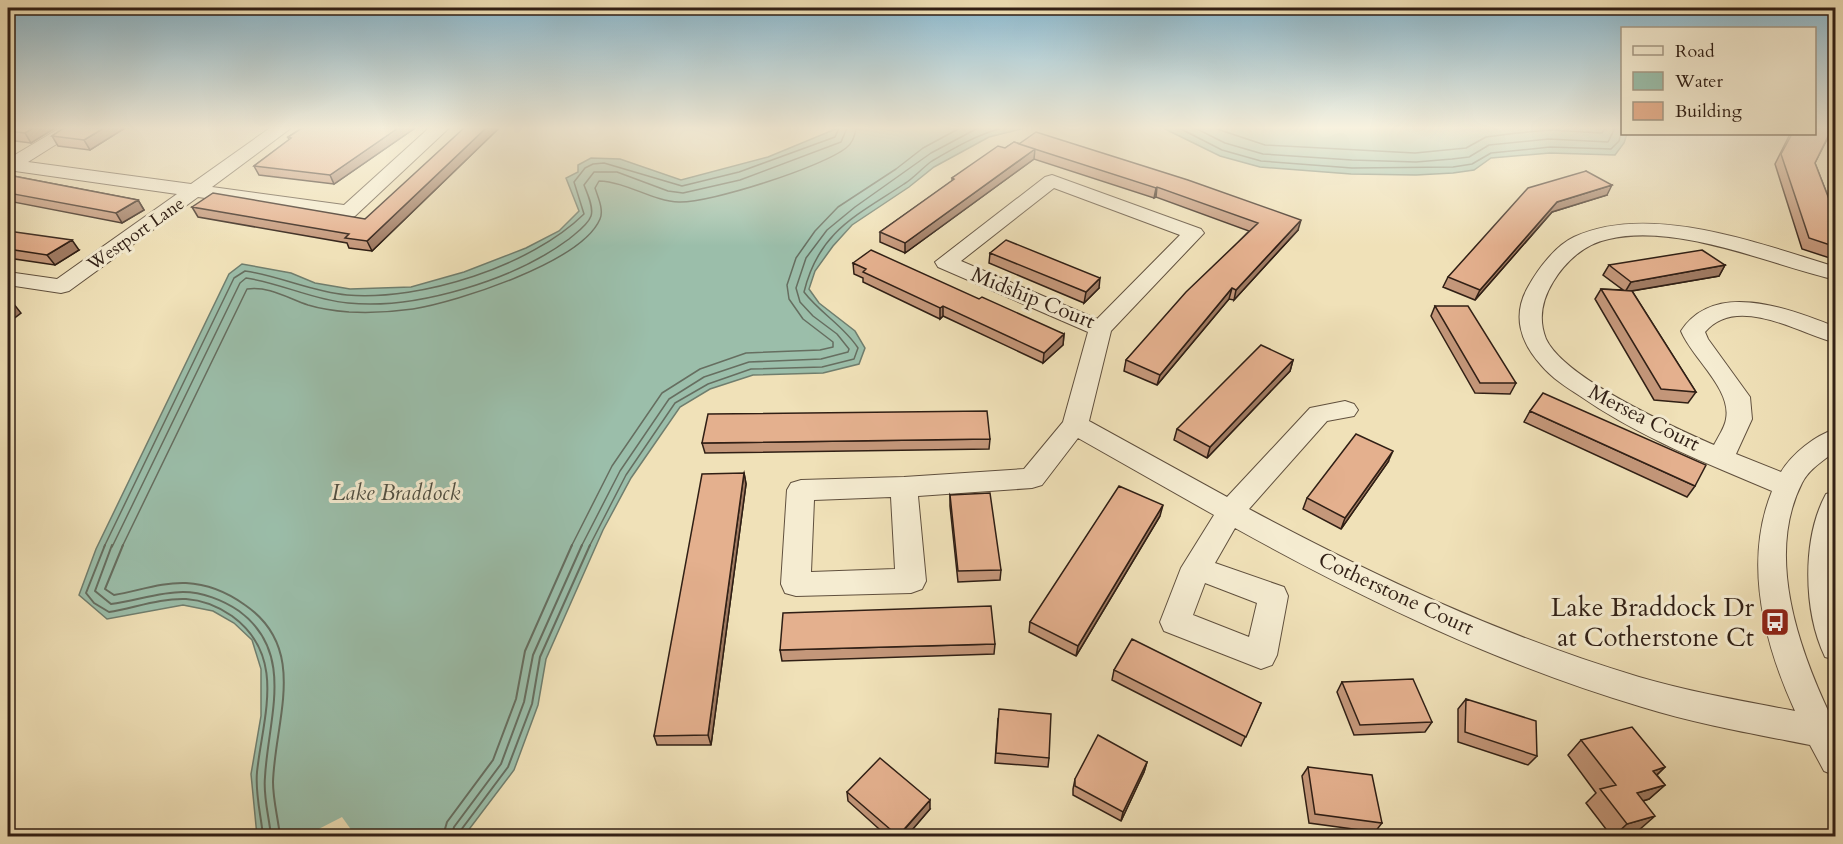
<svg xmlns="http://www.w3.org/2000/svg" width="1843" height="844" viewBox="0 0 1843 844" font-family="Cardo,serif">
<rect width="100%" height="100%" fill="#f0e1b8"/>
<filter id="stains"><feTurbulence type="fractalNoise" baseFrequency=".00333" numOctaves="4"/><feColorMatrix values="0 0 0 0 .2 0 0 0 0 .09 0 0 0 0 .02 0 0 0 .5 -.17"/></filter>
<radialGradient id="worn" r=".72"><stop offset=".6" stop-color="#630" stop-opacity="0"/><stop offset="1" stop-color="#630" stop-opacity=".3"/></radialGradient>
<path fill="#9bbeaa" stroke="#707e6e" stroke-width="1.5" d="M838,128H1025L989,137L934,167L909,187L852,225L833,246L815,271L809,289L819,303L855,331L865,348L859,364L823,373L753,375L710,389L680,407L631,478L603,530L546,659L538,705L514,770L464,836H257L251,774L261,716V669L252,640L234,623L213,611L183,605L107,619L79,595L96,549L229,274L242,264L291,273L315,283L350,289L411,287L464,272L526,248L559,231L579,211L566,178L578,172V165L591,158L620,159L681,180L768,157Z
M1163,128H1622V134H1627L1624,143L1615,155L1550,153L1491,158L1474,170L1453,173L1416,175L1351,174L1260,167L1220,156Z"/>
<path fill="#f0e1b8" d="M342,817L352,831L341,836H305Z"/>
<g fill="none" stroke-linecap="round" stroke-linejoin="round">
<path stroke="#666e60" stroke-width="1.5" d="M1179,128L1222,150L1261,161L1352,168L1453,167L1472,164L1491,153L1550,147L1611,149L1619,141L1622,130
M1195,128L1225,143L1263,154L1352,160L1416,162L1452,159L1469,157L1489,145L1549,139L1608,142L1615,128
M1214,128L1265,145L1415,153L1466,148L1486,137L1517,133L1550,130L1602,133L1605,128
M104,547L234,278L245,271C280,276 312,292 347,295C422,301 531,266 584,214L574,182L585,168L593,164L604,163L682,186L739,172L835,137L839,128
M112,547L240,283L246,278C281,283 313,300 348,303C416,310 514,280 569,239C576,233 588,225 591,216C594,207 587,193 584,185L594,172H617L668,191L683,193L740,180L841,142L847,128
M122,547L247,289C270,286 287,298 308,305C321,309 336,311 349,312C370,313 392,312 413,309C457,302 582,262 600,219C604,210 598,197 595,188L599,181C627,182 652,201 679,202C710,203 822,167 846,148C853,143 855,136 856,128
M571,547L612,466L662,393L700,369L746,353L820,350L833,347V342L803,319L789,299L787,285L796,258L815,231L838,207L896,169L923,148L960,128
M581,547L620,471L669,399L704,377L749,362L821,359L848,352L849,349L837,334L813,316L800,302L796,288L806,258L827,230L855,207L931,153L978,128
M589,547L626,475L675,403L708,384L751,369L822,367L854,359L858,348C844,326 820,313 804,292C819,231 856,216 904,184C914,178 922,168 932,161C954,148 978,134 1003,128"/>
<path stroke="#666e60" stroke-width="2" d="M105,545L86,593L94,603L109,612C134,608 160,598 186,599C202,600 219,607 232,616C287,656 263,716 257,772C255,794 261,815 263,836
M112,545L95,591L111,604C135,601 159,592 183,592C202,592 223,600 239,611C296,653 268,718 265,777C263,797 269,816 271,836
M123,545L105,589L114,595C138,591 162,582 186,583C207,584 227,592 245,605C309,649 275,719 273,782C273,800 278,818 280,836
M443,836L447,822L493,760L516,699L525,651L572,545
M452,836L454,827L501,764L524,702L533,655L582,545
M460,836L461,830L508,767L532,704L540,657L590,545"/>
<g stroke="#60503e" stroke-width="2">
<path id="minor" d="M60,128H82L28,162L191,184L270,128H291L212,187L344,205L429,128H449L355,216L348,218L198,197L69,291L61,293L8,285V272L57,279L177,194L8,170V159Z
M1052,175L1201,229L1204,233L1111,331L1089,421L1227,497L1310,408L1345,401L1354,404L1358,410L1354,416L1327,421L1249,509C1374,576 1502,636 1639,677C1690,692 1743,701 1795,711C1764,643 1743,563 1772,491C1706,463 1639,437 1580,396C1566,387 1552,378 1541,365C1520,342 1512,315 1528,287C1538,269 1555,246 1574,237C1650,202 1760,244 1836,267V280C1769,264 1677,223 1609,239C1584,244 1565,262 1553,282C1542,300 1538,319 1546,339C1565,379 1673,427 1714,445C1718,437 1725,427 1726,419C1732,389 1692,358 1681,331C1715,279 1789,309 1836,327V343C1798,333 1737,294 1705,332L1708,339L1750,397L1752,419L1736,454L1781,472C1792,454 1815,435 1836,429V451C1824,460 1809,469 1802,483C1765,556 1799,650 1832,719H1836V776L1824,771L1810,745C1754,734 1697,724 1642,707C1500,665 1365,600 1235,528L1215,563L1284,587L1288,596L1277,655L1272,665L1261,669L1164,631L1160,622L1181,568L1214,515L1078,438L1042,485L1032,488L918,496L926,581L922,589L911,593L796,596L785,593L781,584L787,490L791,483L801,480L904,477L1024,469L1063,422L1088,332L938,267L935,262L1045,177ZM1054,188L1180,235L1097,319L961,261ZM891,497L895,569L811,572L814,500ZM1205,583L1257,603L1249,637L1193,615Z
M1836,491V660L1825,657C1803,611 1802,538 1826,494Z"/>
</g>
<use href="#minor" fill="#f5ecd1" fill-rule="evenodd"/>
</g>
<path fill="#c4977a" stroke="#301f15" stroke-width="1.5" d="M8,128H55L31,143L8,140Z
M64,128H125L90,150L58,146L52,136Z
M302,128H415L334,184L259,175L254,166L289,140L288,137Z
M498,129L372,251L349,248L347,243L198,217L192,207L365,219Z
M1831,132L1815,163L1836,217V260L1802,249L1775,164L1790,134H1815Z
M1014,142L1298,230L1234,300L1229,299L1157,385L1124,371L1126,360L1249,231L1156,197L1154,198L1034,159L905,253L880,242V232L952,181V178L1005,148Z
M1586,171L1607,195L1552,212L1475,300L1443,287L1448,277Z
M8,175L138,200L144,210L122,223L8,201Z
M8,231L79,250L55,265L8,258Z
M990,253L1099,288L1084,303L989,263Z
M853,263L1064,334L1063,345L1043,363L943,316L940,319L863,282V278L854,274Z
M1609,265H1725L1719,276L1632,291L1696,392L1688,403L1654,400L1595,299L1601,289L1623,290L1603,275Z
M1435,306L1516,383L1510,394L1475,393L1431,316Z
M1293,360L1290,371L1207,458L1174,440L1177,429Z
M1530,411L1695,486L1687,497L1524,422Z
M990,439L989,449L705,453L702,443Z
M1388,462L1341,529L1303,509L1307,498Z
M744,473L746,484L711,745H657L654,736Z
M950,495L1001,570L1000,580L958,582L950,506Z
M1160,516L1076,656L1029,632L1030,622Z
M995,644L994,654L782,661L780,650Z
M1114,670L1261,703L1241,746L1112,680Z
M1342,682L1432,722L1425,732L1354,735L1337,692Z
M1466,699L1537,756L1528,765L1458,742V709Z
M998,719L1049,758L1048,767L995,763Z
M1581,740L1665,767L1657,775L1665,785L1649,799L1643,801L1639,830L1612,837L1586,803L1596,793L1568,755Z
M1147,762L1144,772L1121,821L1073,795V789L1075,779Z
M1308,767L1382,823L1375,832L1309,823L1302,776Z
M847,792L930,809L906,837H888L848,801Z"/>
<path fill="#a07b63" stroke="#301f15" stroke-width="1.5" d="M33,128H55L31,143L25,133Z
M104,128H125L90,150L84,140Z
M398,128H415L334,184L330,175Z
M486,128L498,129L372,251L367,241Z
M1035,149L1034,159L905,253V243Z
M1612,185L1607,195L1552,212L1475,300L1480,290L1557,202Z
M1157,187L1156,197L1154,198L1156,188Z
M138,200L144,210L122,223L116,213Z
M1301,220L1298,230L1234,300L1236,290Z
M72,240L79,250L55,265L47,255Z
M1725,265L1719,276L1625,292L1631,282Z
M1100,278L1099,288L1084,303L1086,292Z
M1232,288L1229,299L1157,385L1160,375Z
M13,303L21,313L8,323V307Z
M943,306V316L940,319V308Z
M1064,334L1063,345L1043,363L1044,353Z
M1293,360L1290,371L1207,458L1210,447Z
M1393,451L1388,462L1341,529L1345,518Z
M744,473L746,484L711,745L708,735Z
M1163,505L1160,516L1076,656L1078,646Z
M1147,762L1144,772L1121,821L1123,812Z
M1665,767L1650,781L1653,771Z
M1665,785L1649,799L1622,807L1637,793Z
M930,800V809L906,837H898Z
M1655,816L1639,830L1613,837L1627,824Z"/>
<path fill="#e4b08e" stroke="#301f15" stroke-width="1.5" d="M8,128H33L25,133L8,131Z
M64,128H104L84,140L52,136Z
M302,128H398L330,175L254,166L291,138L288,137Z
M464,128H486L367,241L345,238L349,234L192,207L213,193L365,219Z
M1815,128H1832L1815,163L1836,217V247L1809,238L1781,154L1792,134H1815Z
M1036,132L1188,180L1301,220L1236,290L1232,288L1160,375L1126,360L1186,292L1258,223L1157,187L1156,188L1019,144Z
M1014,142L1035,149L905,243L880,232L954,179L952,178L998,146L1005,148Z
M1586,171L1612,185L1557,202L1480,290L1448,277L1528,188Z
M8,175L138,200L116,213L8,193Z
M8,231L72,240L47,255L8,249Z
M1006,240L1100,278L1086,292L990,253Z
M871,250L979,299L982,297L1064,334L1044,353L943,306L940,308L863,272L866,269L853,263Z
M1702,250L1725,265L1631,282L1609,265Z
M1601,289L1632,291L1696,392L1661,389Z
M8,302L13,303L8,307Z
M1435,306H1468L1516,383H1480Z
M1261,345L1293,360L1210,447L1177,429Z
M1543,393L1706,465L1695,486L1530,411Z
M987,411L990,439L702,443L708,414Z
M1356,434L1393,451L1345,518L1307,498Z
M744,473L708,735L654,736L702,474Z
M1119,486L1163,505L1078,646L1030,622Z
M990,493L1001,570L958,571L950,495Z
M991,606L995,644L780,650L783,613Z
M1132,639L1261,703L1246,737L1114,670Z
M1413,679L1432,722L1360,725L1342,682Z
M1466,699L1536,721L1537,756L1465,732Z
M999,709L1051,714L1049,758L996,753Z
M1632,727L1665,767L1653,771L1665,785L1637,793L1655,816L1627,824L1600,789L1616,785L1581,740Z
M1098,735L1147,762L1123,812L1075,786V779Z
M880,758L930,800L898,836L847,792Z
M1308,767L1372,775L1382,823L1315,814Z"/>
<linearGradient id="sky" x2="0" y2="1"><stop stop-color="#89b8cf"/><stop offset="0.52" stop-color="#f8f2df"/><stop offset="1" stop-color="#f8f2df" stop-opacity="0"/></linearGradient>
<rect width="1843" height="246" fill="url(#sky)"/>
<defs>
<g id="bus-square" transform="scale(1.5)"><rect x="-9" y="-9" width="18" height="18" rx="4" fill="#8f2418" stroke="#f5ecd1"/><path d="M-5-6H5V4H4V6H2V4H-2V6H-4V4H-5ZM-3.5-4V0h7V-4ZM-3.5 1.2v1.5H-2V1.2ZM2 1.2v1.5H3.5V1.2Z" fill="#fff"/></g>
</defs>
<g fill-rule="evenodd">
<use href="#bus-square" x="1775" y="622"/>
</g>
<g text-anchor="middle" dominant-baseline="central" stroke-width="6" stroke-linejoin="round" paint-order="stroke">
<g font-size="18" fill="#301f15" stroke="#f5ecd1">
<text transform="translate(136 234) rotate(-35)">Westport Lane</text>
</g>
<g font-size="21" fill="#301f15" stroke="#f5ecd1">
<text transform="translate(1033 298) rotate(22)">Midship Court</text>
<text transform="translate(1644 418) rotate(27)">Mersea Court</text>
<text transform="translate(1396 594) rotate(25)">Cotherstone Court</text>
</g>
<g font-size="22" font-style="italic" fill="#504f42" stroke="#f5ecd1">
<text x="396" y="493">Lake Braddock</text>
</g>
<g font-size="26" fill="#301f15" stroke="#f5ecd1" text-anchor="end">
<text x="1754" y="607">Lake Braddock Dr<tspan x="1754" dy="30">at Cotherstone Ct</tspan></text>
</g>
</g>
<rect width="1843" height="844" fill="none" stroke="#f0e1b8" stroke-width="30"/>
<rect x="9" y="9" width="1825" height="826" fill="none" stroke="#301f15" stroke-width="3"/>
<rect x="15" y="15" width="1813" height="814" fill="none" stroke="#301f15" stroke-width="1.5"/>
<rect x="1621" y="27" width="195" height="108" fill="#f5ecd1" stroke="#a69a86" stroke-width="1.5"/>
<rect x="1633" y="46" width="30" height="9" fill="#f5ecd1" stroke="#a69a86" stroke-width="1.5"/>
<text x="1675" y="57" font-size="18" fill="#301f15">Road</text>
<rect x="1633" y="72" width="30" height="18" fill="#9bbeaa" stroke="#a69a86" stroke-width="1.5"/>
<text x="1675" y="87" font-size="18" fill="#301f15">Water</text>
<rect x="1633" y="102" width="30" height="18" fill="#e4b08e" stroke="#a69a86" stroke-width="1.5"/>
<text x="1675" y="117" font-size="18" fill="#301f15">Building</text>
<rect width="100%" height="100%" filter="url(#stains)"/>
<rect width="100%" height="100%" fill="url(#worn)"/>
</svg>
